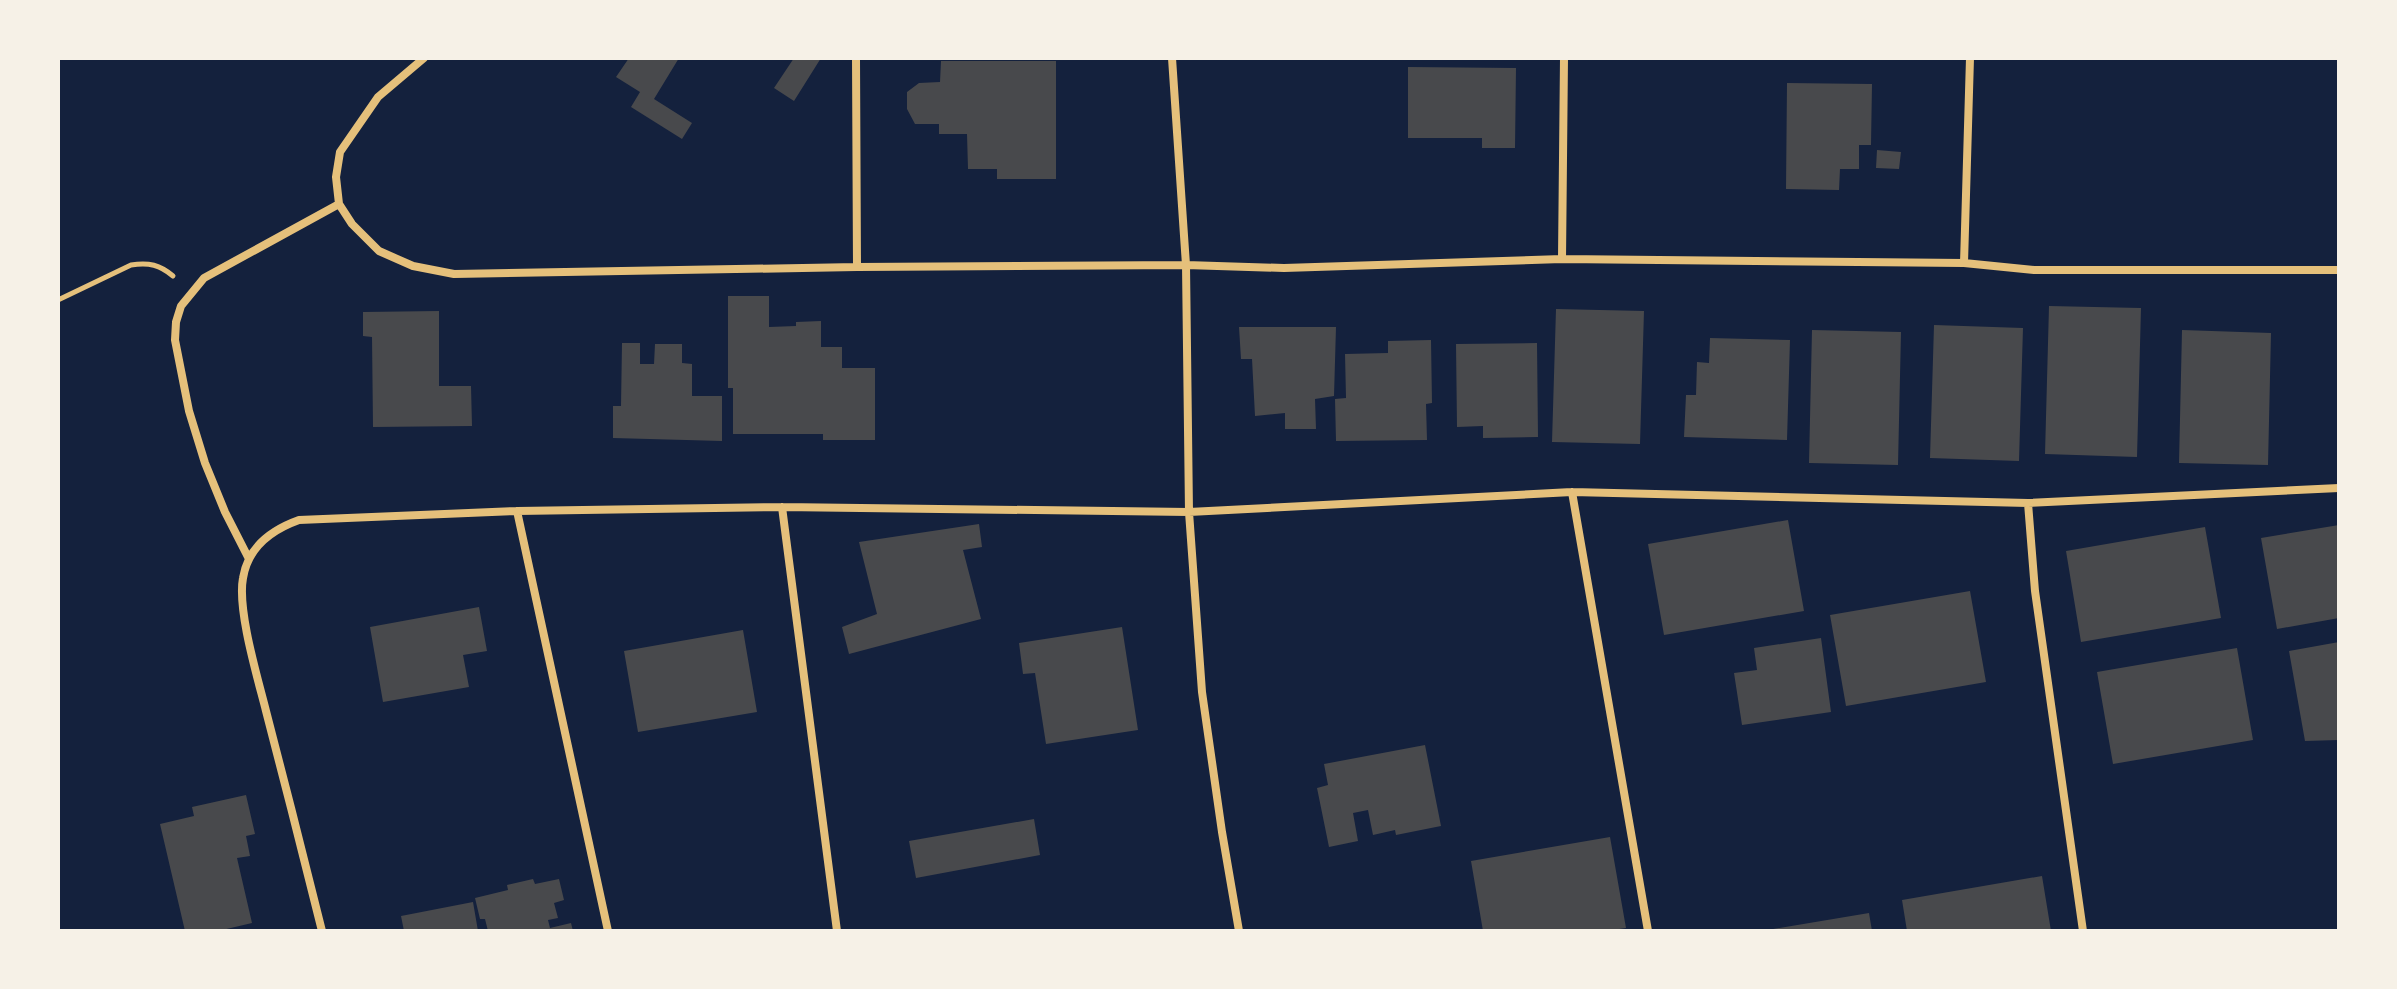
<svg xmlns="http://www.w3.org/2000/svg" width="2397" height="989" viewBox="0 0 2397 989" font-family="Lato,sans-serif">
<rect width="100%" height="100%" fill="#14213d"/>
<path fill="#48494c" d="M629,58H679L654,99L692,123L682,139L631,107L640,92L616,77Z
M794,58H821L794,101L774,88Z
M941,61H1056V179H997V169H968L967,134H939V124H915L907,109V92L919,83L940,82Z
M1408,67L1516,68L1515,148H1482V138H1408Z
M1787,83L1872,84L1871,145H1859V169H1840L1839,190L1786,189Z
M1877,150L1901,152L1899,169L1876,168Z
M728,296H769V327L796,326V322L821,321V347H842V368H875V440H823V434H733V388H728Z
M2049,306L2141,308L2137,457L2045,454Z
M1556,309L1644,311L1640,444L1552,442Z
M439,311V386H471L472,426L373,427L372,337L363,336V312Z
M1934,325L2023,328L2019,461L1930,458Z
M1239,327H1336L1334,396L1315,399L1316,429H1285V413L1255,416L1252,359H1241Z
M1812,330L1901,332L1898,465L1809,463Z
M2182,330L2271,333L2268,465L2179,463Z
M1710,338L1790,340L1787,440L1684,437L1686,395H1696L1697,362L1709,363Z
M1431,340L1432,403L1426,404L1427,440L1336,441L1335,399L1346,398L1345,354L1388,353V341Z
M622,343H640V364H654L655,344H682V363L692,364V396H722V441L613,438V406H621Z
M1537,343L1538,437L1483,438V426L1457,427L1456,344Z
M1788,520L1804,611L1664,635L1648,544Z
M979,524L982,547L963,550L981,619L849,654L842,627L877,614L859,542Z
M2339,525V618L2277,629L2261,538Z
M2205,527L2221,618L2081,642L2066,551Z
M1970,591L1986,682L1846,706L1830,615Z
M479,607L487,651L463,655L469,687L383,702L370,627Z
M1122,627L1138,730L1046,744L1035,673L1023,674L1019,643Z
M743,630L757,712L638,732L624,651Z
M1821,638L1831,712L1742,725L1734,673L1757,670L1754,648Z
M2339,642V740L2305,741L2289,651Z
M2237,648L2253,740L2113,764L2097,672Z
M1425,745L1441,826L1396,835L1395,830L1373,835L1368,810L1353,813L1358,841L1329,847L1317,788L1328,785L1324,764Z
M246,795L255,834L246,836L250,856L237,858L252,923L218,931H185L160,824L194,816L192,807Z
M1034,819L1040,855L916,878L909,841Z
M1610,837L1626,928L1606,931H1483L1471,861Z
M2042,876L2051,931H1907L1902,900Z
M533,879L535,884L559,879L564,900L554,903L558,918L548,920L550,928L571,923L573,931H488L485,919H480L475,898L508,890L507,885Z
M473,902L478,931H404L401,916Z
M1869,913L1872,931H1773V929Z"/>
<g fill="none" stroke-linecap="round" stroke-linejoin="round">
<path stroke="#e5c07b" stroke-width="5" d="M58,300L131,265C149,262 160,265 173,276"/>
<path stroke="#e5c07b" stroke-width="8" d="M424,58L378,97L340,152L336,177L339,204L352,224L379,251L413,266L454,274L857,267L1186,265L1284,268L1562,259L1964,263L2034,270H2339
M856,58L857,267
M1172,58L1186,265L1189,512L1202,692L1222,832L1239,931
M1562,259L1564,58
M1964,263L1970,58
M1572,492L1648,931
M2028,503L2035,591L2083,931
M782,507L837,931
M517,511L608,931
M249,559L225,512L205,463L189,411L175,340L176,322L181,306L204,278L339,204
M322,931C304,858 285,784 266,711C258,679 237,610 243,578C248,547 271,530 299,520L517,511L782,507L1189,512L1572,492L2028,503L2339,488"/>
</g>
<rect width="2397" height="989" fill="none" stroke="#f6f1e7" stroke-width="120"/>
</svg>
